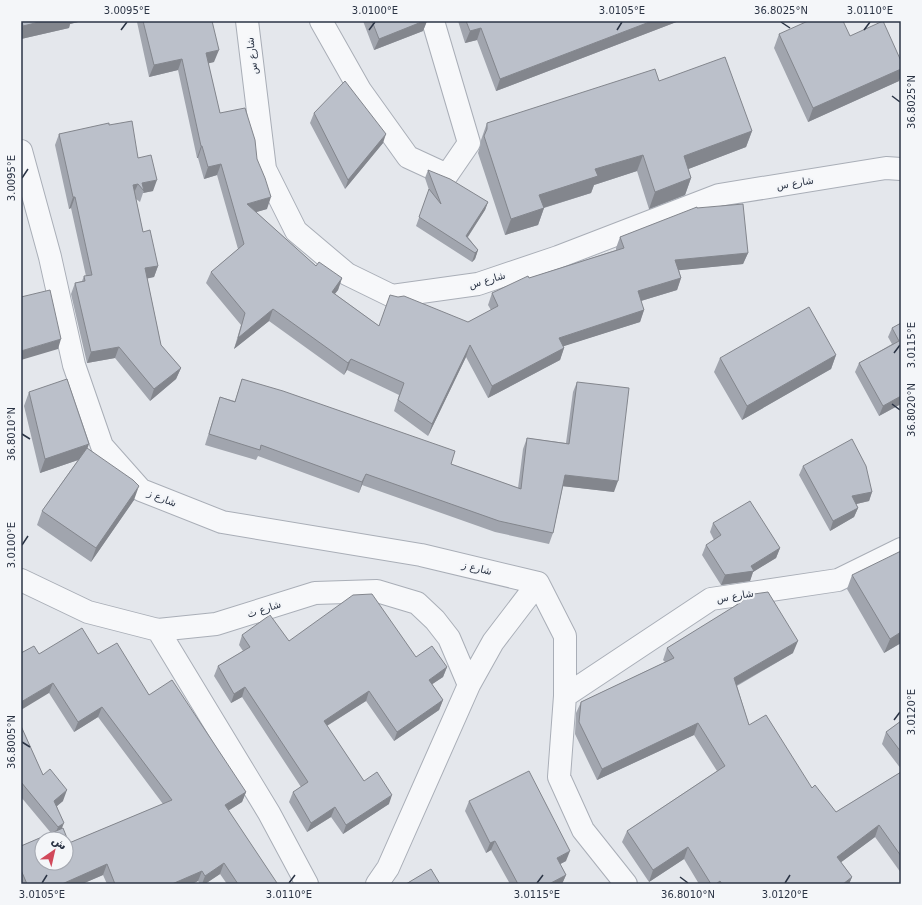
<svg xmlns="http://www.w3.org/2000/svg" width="922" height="905" viewBox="0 0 922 905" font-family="'DejaVu Sans','Noto Sans Arabic',sans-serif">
<rect width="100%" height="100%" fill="#e4e7ec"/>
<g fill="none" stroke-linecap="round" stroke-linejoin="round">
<g stroke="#a9aeb7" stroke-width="24">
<path id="street" d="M247,21L265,169L296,231L347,274L392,296L478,284L558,257L719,195L886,168L901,169
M321,21L360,90L408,157L447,175L469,143L433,21
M21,151L50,257L74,365L102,446L141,490L222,522L421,555L538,583
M21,580L88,612L158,630L216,624L315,593L377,591L417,603L435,620L449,638L469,685
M158,630L269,813L307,884
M565,696L711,599L838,580L901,549
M377,884L388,868L469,685L493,642L538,583L565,636V696L559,777L583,830L626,884"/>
</g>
<use href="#street" stroke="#f7f8fa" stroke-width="22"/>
</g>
<path fill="#a1a5ae" d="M21,21H82L70,24L69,28L21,39Z
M137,21H212L214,62L208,63L220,113L257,159L267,209L256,212L316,266L342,278L338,290L335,294L379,326L468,322L491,310L488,305L492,293L529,278L616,250V248L620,237L697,208L748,253L743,264L679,270L681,278L677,290L641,301L644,310L640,322L563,346L564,348L560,360L488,398L466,357L428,436L394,411L399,395L347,370L344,375L269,321L234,349L241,325L206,283L211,272L238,249L217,175L204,179L198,158H197L178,70L149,77L137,22Z
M363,21H427L423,31L374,50Z
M458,21H679L496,91L477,40L465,43Z
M779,34L850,36L901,61V75L899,81L808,122L774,48Z
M659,81L752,131L746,147L688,169L691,178L685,195L649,209L637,171L594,185L591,193L544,208L538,225L505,235L478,153L481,143V140L487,123Z
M314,113L383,143L345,189L310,123Z
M109,125L138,158L153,191L143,193L140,202L136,199L143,232L158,266L154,277L147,278L161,345L181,368L176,379L150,401L115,358L87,363L71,294L75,283L82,281L84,276H86L71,208L69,209L55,145L59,134Z
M428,170L488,202L485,210L468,237L478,250L475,259L472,262L416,226L429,190L425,178Z
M901,323V404L879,416L855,372L859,363L892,344L888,337L892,328Z
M836,355L831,369L742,420L714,372L720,358Z
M242,379L451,464L518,488L523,449L527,438L566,443L573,392L577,382L614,492L563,486L553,533L549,544L495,532L362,485L359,493L258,456L256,460L205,445L220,397L235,401Z
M29,392L88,449L134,500L91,562L37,525L42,511L78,460L40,473L24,406Z
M803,466L872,492L869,501L856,504L858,508L854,517L830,531L799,475Z
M713,523L780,548L776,558L753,572L750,581L721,585L702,555L706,545L714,540L710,532Z
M852,575L901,643L884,653L847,589Z
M740,596L793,653L737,686L749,725L836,812L901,772V873L875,837L841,862L852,877L849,884H699L684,859L649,882L622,842L627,831L717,771L694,735L597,780L575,734L576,713L581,702L665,662L663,660L667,648L736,606Z
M242,635L416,657L447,667L443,677L432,684L443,700L439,710L394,741L366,701L327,726L364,781L389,804L343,834L331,817L307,832L289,802L293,792L301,787L242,697L231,703L214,676L218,666L243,651L239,645Z
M39,654H98L149,695L246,792L242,802L228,811L276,884H227L220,874L205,884H200L198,881L192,884H107L103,875L82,884H21V846L51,833L21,797V726L43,775L63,801L57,806L62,828L69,843L163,804L98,717L74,732L49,693Z
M901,721V769L882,744L886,732Z
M469,801L566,861L560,864L566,875L562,884H510L491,850L486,853L465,811Z"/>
<path fill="#83868d" d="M43,21H82L70,24L69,28L21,39V30L23,26Z
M424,21H427L423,31L374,50L379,39Z
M652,21H679L496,91L500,79Z
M481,28L477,40L465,43L470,31Z
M219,50L214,62L202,65L206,53Z
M182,59L178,70L149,77L154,65Z
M901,69V75L899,81L808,122L813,108Z
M752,131L746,147L678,173L684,156Z
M386,134L383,143L345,189L348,180Z
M201,146H202L198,158H197Z
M643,155L637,171L594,185L591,193L533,211L539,195L595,169Z
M221,164L217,175L204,179L208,167Z
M691,178L685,195L649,209L655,192Z
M157,180L153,191L143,193L144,191L142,183Z
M138,184L133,195V185Z
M73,197H75L71,208L69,209Z
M271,197L267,209L242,216L247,204Z
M488,202L485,210L463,244L466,236Z
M544,208L538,225L505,235L511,219Z
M478,250L475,259L472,262L475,253Z
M748,253L743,264L671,271L675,260Z
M158,266L154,277L141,280L145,268Z
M342,278L338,290L327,303L332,292Z
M681,278L677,290L634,303L638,291Z
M273,309L269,321L234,349L238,338Z
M644,310L640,322L555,349L559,338Z
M61,339L58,349L21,360V351Z
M470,345L466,357L428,436L432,424Z
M119,347L115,358L87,363L91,352Z
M564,348L560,360L488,398L492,386Z
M836,355L831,369L742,420L747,406Z
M351,359L347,370L344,375L348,363Z
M181,368L176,379L150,401L154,389Z
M901,396V404L879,416L883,406Z
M89,444L84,458L40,473L45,459Z
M366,474L362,485L359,493L362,482Z
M565,475L618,481L614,492L561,486Z
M139,486L134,500L91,562L96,548Z
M872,492L869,501L848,506L852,496Z
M858,508L854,517L830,531L833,521Z
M780,548L776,558L753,572L750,581L721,585L725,575L751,566Z
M901,632V643L884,653L890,639Z
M798,641L793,653L730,689L734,678Z
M447,667L443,677L425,689L429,680Z
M53,683L49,693L21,710V702Z
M245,687L242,697L231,703L234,694Z
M369,691L366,701L320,730L324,721Z
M443,700L439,710L394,741L397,732Z
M102,707L98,717L74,732L78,722Z
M698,723L694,735L597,780L602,769Z
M67,790L63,801L51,811L54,801Z
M246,792L242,802L221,815L225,805Z
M392,795L389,804L343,834L346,825Z
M335,807L331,817L307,832L311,823Z
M64,823L60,833L54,837L58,827Z
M879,825L875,837L832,869L837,857Z
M495,841L491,850L486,853L490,843Z
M688,847L684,859L649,882L653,870Z
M570,851L566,861L553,868L557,858Z
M224,863L220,874L205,884H202L205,876Z
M107,864L103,875L82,884H62Z
M202,871L198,881L192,884H172Z
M566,875L562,884H549Z
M852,877L849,884H843Z"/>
<path fill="#bbc0ca" stroke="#83868d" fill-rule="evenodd" d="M22,21H43L23,26Z
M143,21H212L219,50L206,53L220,113L245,108L255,140L257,159L265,178L271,197L247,204L316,266L319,262L342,278L332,292L379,326L390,295L398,297L404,296L468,322L498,306L492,293L528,276L529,278L624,248L620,237L697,207V208L743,204L748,253L675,260L681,278L638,291L644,310L559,338L564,348L492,386L470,345L432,424L398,400L404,383L351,359L348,363L273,309L238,338L245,313L211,272L244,244L221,164L208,167L202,146H201L182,59L154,65Z
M372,21H424L379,39Z
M466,21H652L500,79L481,28L470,31Z
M808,21H843L850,36L883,21L901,61V69L813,108L779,34Z
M725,57L752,131L684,156L691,178L655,192L643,155L595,169L598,176L539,195L544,208L511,219L484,136L487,129V123L655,69L659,81Z
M345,81L386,134L348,180L314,113Z
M132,121L138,158L151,155L157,180L142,183L144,191L138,184L133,185L143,232L150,230L158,266L145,268L161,345L181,368L154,389L119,347L91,352L75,283L85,281L84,276L92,275L75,197H73L59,134L109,123V125Z
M428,170L450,179L488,202L466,236L478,250L475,253L419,217L429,189L441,204Z
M50,290L61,339L21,351V297Z
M809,307L836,355L747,406L720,358Z
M901,323V396L883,406L859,363L899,341L892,328Z
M67,379L89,444L45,459L29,392Z
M242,379L283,391L455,451L451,464L521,489L527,438L569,444L577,382L629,388L618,481L565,475L553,533L499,521L366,474L362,482L261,445L260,450L209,434L220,397L235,402Z
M852,439L866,466L872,492L852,496L858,508L833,521L803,466Z
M87,448L133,480L139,486L96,548L42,511Z
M750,501L780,548L751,566L754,571L725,575L706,545L721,535L713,523Z
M901,551V632L890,639L852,575Z
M768,592L798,641L734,678L749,725L766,715L812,788L815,785L836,812L901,772V856L879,825L837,857L852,877L843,884H722L720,881L716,884H711L688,847L653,870L627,831L725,766L698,723L602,769L579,722L581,702L674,658L667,648L743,601L740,596Z
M372,594L416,657L432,646L447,667L429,680L443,700L397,732L369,691L324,721L364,781L377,772L392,795L346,825L335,807L311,823L293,792L308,782L245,687L234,694L218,666L250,647L242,635L270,615L289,641L353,595Z
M82,628L98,654L117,643L149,695L172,680L246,792L225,805L277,883L275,884H238L224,863L205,876L202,871L172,884H115L107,864L62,884H27L21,870V846L63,828L69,843L172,800L102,707L78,722L53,683L21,702V653L34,646L39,654ZM42,839H66V863H42Z
M901,721V752L886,732Z
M21,726L43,775L50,769L67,790L54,801L64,823L58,827L21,782Z
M529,771L570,851L557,858L566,875L549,884H518L495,841L490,843L469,801Z
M431,869L440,884H406Z"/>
<path fill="none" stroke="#2b3445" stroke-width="1.5" d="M781,22L790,28M121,30L127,22M369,30L375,22M617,30L622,22M864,30L870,22M892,96L900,102M22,178L28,169M894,353L900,345M892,404L900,410M22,434L30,439M22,545L28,536M894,720L900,712M22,742L30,747M680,877L688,883M42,883L47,875M289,883L295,875M537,883L543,875M785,883L790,875"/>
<g text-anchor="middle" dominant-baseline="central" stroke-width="4" stroke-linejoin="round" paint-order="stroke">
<g font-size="10" fill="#2b3445" stroke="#f4f6f9">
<text transform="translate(252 56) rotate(-97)">شارع ﺱ</text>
<text transform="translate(795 183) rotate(-9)">شارع ﺱ</text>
<text transform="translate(487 280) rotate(-16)">شارع ﺱ</text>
<text transform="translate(162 498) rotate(22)">شارع ﺯ</text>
<text transform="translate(477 568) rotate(14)">شارع ﺯ</text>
<text transform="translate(735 596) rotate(-9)">شارع ﺱ</text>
<text transform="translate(264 609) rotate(-18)">شارع ث</text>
</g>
</g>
<rect width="922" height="905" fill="none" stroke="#f4f6f9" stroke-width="44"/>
<g transform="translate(54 851) rotate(34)"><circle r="19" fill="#f4f6f9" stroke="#a4a8b1"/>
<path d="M0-3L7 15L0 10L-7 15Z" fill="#d1495b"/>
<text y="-6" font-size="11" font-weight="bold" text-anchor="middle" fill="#2b3445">ش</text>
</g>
<rect x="22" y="22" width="878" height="861" fill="none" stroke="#2b3445" stroke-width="1.5"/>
<g font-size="10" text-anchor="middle" fill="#2b3445">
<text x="127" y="14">3.0095°E</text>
<text x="375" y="14">3.0100°E</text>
<text x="622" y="14">3.0105°E</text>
<text x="781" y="14">36.8025°N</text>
<text x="870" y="14">3.0110°E</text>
<text transform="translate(911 102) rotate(-90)" y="4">36.8025°N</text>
<text transform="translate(11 178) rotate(-90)" y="4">3.0095°E</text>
<text transform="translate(911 345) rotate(-90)" y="4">3.0115°E</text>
<text transform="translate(911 410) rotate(-90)" y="4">36.8020°N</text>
<text transform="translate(11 434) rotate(-90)" y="4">36.8010°N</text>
<text transform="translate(11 545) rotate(-90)" y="4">3.0100°E</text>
<text transform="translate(911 712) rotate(-90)" y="4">3.0120°E</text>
<text transform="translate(11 742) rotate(-90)" y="4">36.8005°N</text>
<text x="42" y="898">3.0105°E</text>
<text x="289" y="898">3.0110°E</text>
<text x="537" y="898">3.0115°E</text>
<text x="688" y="898">36.8010°N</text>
<text x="785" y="898">3.0120°E</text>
</g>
</svg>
